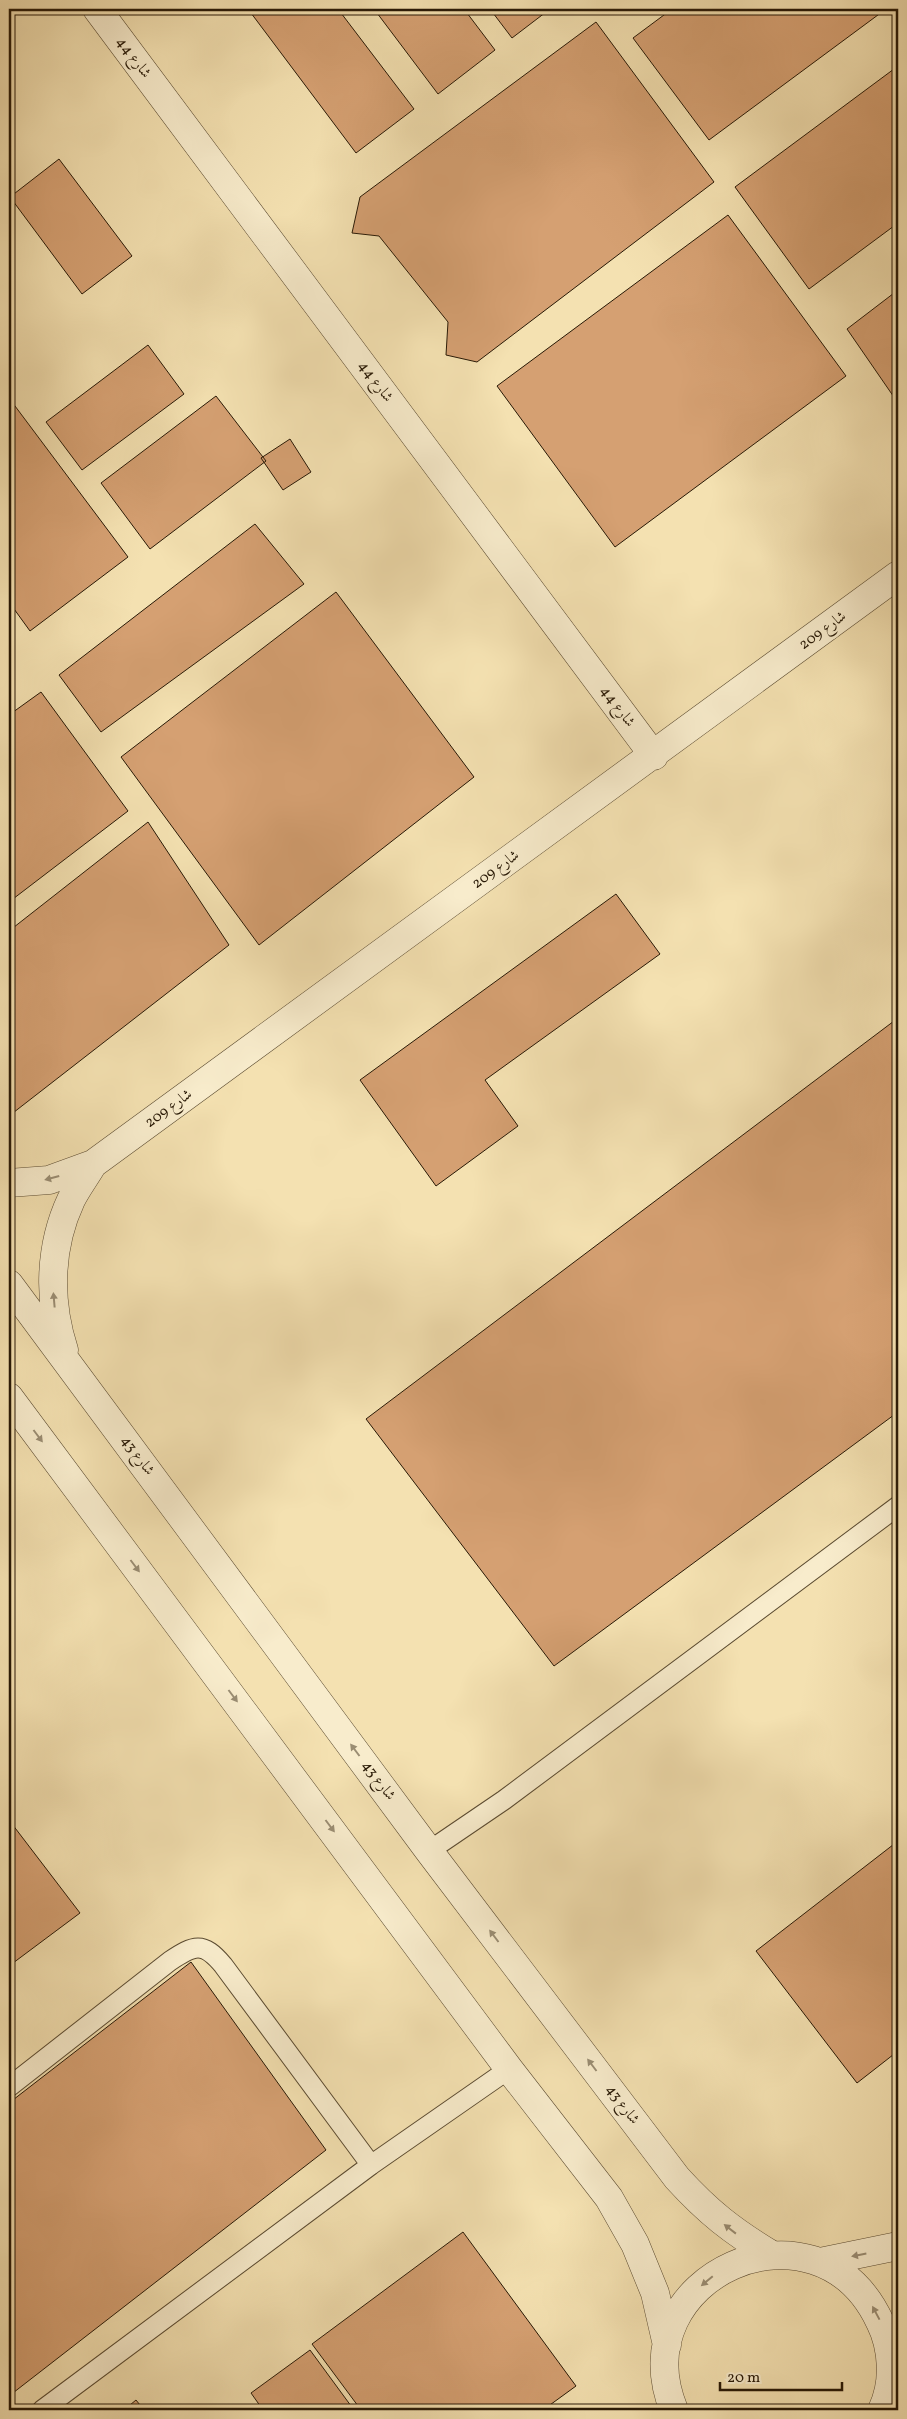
<svg xmlns="http://www.w3.org/2000/svg" width="907" height="2419" viewBox="0 0 907 2419" font-family="Vollkorn,Amiri,serif">
<rect width="100%" height="100%" fill="#f4e1b1"/>
<filter id="stains"><feTurbulence type="fractalNoise" baseFrequency=".004" numOctaves="4"/><feColorMatrix values="0 0 0 0 .2 0 0 0 0 .09 0 0 0 0 .02 0 0 0 .5 -.17"/></filter>
<radialGradient id="worn" r=".72"><stop offset=".6" stop-color="#630" stop-opacity="0"/><stop offset="1" stop-color="#630" stop-opacity=".3"/></radialGradient>
<path fill="#d5a072" stroke="#281906" d="M248,9H338L414,109L356,153Z
M374,9H464L495,50L438,94Z
M490,9H550L512,38Z
M672,9H886L709,140L633,38Z
M596,22L714,182L477,362L446,355L448,322L379,236L352,233L360,197Z
M898,66V223L809,289L735,187Z
M59,159L132,256L82,294L10,197Z
M728,215L846,376L615,547L497,386Z
M898,290V403L847,329Z
M148,345L184,394L82,470L46,422Z
M216,396L266,461L150,549L101,483Z
M9,398L128,557L30,631L9,602Z
M290,439L311,472L283,490L261,458Z
M255,524L304,584L101,732L59,675Z
M336,592L474,777L259,945L121,757Z
M41,692L128,811L9,902V715Z
M148,822L229,945L9,1116V931Z
M616,894L660,954L485,1080L518,1126L436,1186L360,1080Z
M898,1018V1412L554,1666L366,1419Z
M9,1820L80,1913L9,1966Z
M898,1841V2051L857,2083L756,1951Z
M191,1962L326,2150L9,2396V2103Z
M463,2232L576,2386L543,2410H361L312,2344Z
M310,2350L354,2410H263L251,2393Z
M136,2400L144,2410H124Z"/>
<g fill="none" stroke-linecap="round" stroke-linejoin="round">
<g stroke="#5b4b31" stroke-width="21">
<path id="lane" d="M429,1851L504,1800L898,1506
M9,2087L170,1961C194,1945 203,1941 223,1965L371,2165
M42,2410L371,2165L509,2069"/>
</g>
<g stroke="#5b4b31" stroke-width="29">
<path id="street" d="M97,9L654,756
M9,1183L49,1180L93,1164L898,575
M9,1284L429,1851L677,2178C708,2212 732,2231 772,2255
M64,1350C48,1301 49,1247 71,1200C77,1188 86,1176 93,1164
M9,1397L509,2069L609,2198L635,2244L655,2293L667,2345
M820,2262L898,2246
M674,2410C619,2277 817,2187 880,2322C893,2348 895,2383 882,2410"/>
</g>
<use href="#lane" stroke="#f8eccc" stroke-width="19"/>
<use href="#street" stroke="#f8eccc" stroke-width="28"/>
</g>
<defs><path id="oneway-solid" d="M-6-.8H1V-3.2L6.5 0L1 3.2V.8H-6Z" transform="scale(1.25)"/></defs>
<g fill="#9a8d73">
<use href="#oneway-solid" transform="translate(52 1178) rotate(165)"/>
<use href="#oneway-solid" transform="translate(54 1300) rotate(-95)"/>
<use href="#oneway-solid" transform="translate(38 1436) rotate(53)"/>
<use href="#oneway-solid" transform="translate(135 1566) rotate(53)"/>
<use href="#oneway-solid" transform="translate(233 1696) rotate(53)"/>
<use href="#oneway-solid" transform="translate(355 1750) rotate(-127)"/>
<use href="#oneway-solid" transform="translate(330 1826) rotate(53)"/>
<use href="#oneway-solid" transform="translate(494 1936) rotate(-127)"/>
<use href="#oneway-solid" transform="translate(592 2065) rotate(-127)"/>
<use href="#oneway-solid" transform="translate(730 2229) rotate(-142)"/>
<use href="#oneway-solid" transform="translate(859 2255) rotate(169)"/>
<use href="#oneway-solid" transform="translate(707 2281) rotate(140)"/>
<use href="#oneway-solid" transform="translate(876 2313) rotate(-118)"/>
</g>
<g text-anchor="middle" dominant-baseline="central" stroke-width="5" stroke-linejoin="round" paint-order="stroke">
<g font-size="15" fill="#281906" stroke="#f8eccc">
<text transform="translate(133 58) rotate(53)">شارع 44</text>
<text transform="translate(375 382) rotate(53)">شارع 44</text>
<text transform="translate(823 631) rotate(-36)">شارع 209</text>
<text transform="translate(617 707) rotate(53)">شارع 44</text>
<text transform="translate(496 870) rotate(-36)">شارع 209</text>
<text transform="translate(169 1109) rotate(-36)">شارع 209</text>
<text transform="translate(137 1456) rotate(53)">شارع 43</text>
<text transform="translate(378 1781) rotate(53)">شارع 43</text>
<text transform="translate(622 2105) rotate(53)">شارع 43</text>
</g>
</g>
<rect width="907" height="2419" fill="none" stroke="#f4e1b1" stroke-width="30"/>
<rect x="10" y="10" width="887" height="2399" fill="none" stroke="#281906" stroke-width="2.5"/>
<rect x="15" y="15" width="877" height="2389" fill="none" stroke="#281906"/>
<path d="M720 2382v8h122v-8" fill="none" stroke="#281906" stroke-width="2.5"/>
<text x="727" y="2382" font-size="15" fill="#281906" stroke="#f8eccc" stroke-width="4" paint-order="stroke">20 m</text>
<rect width="100%" height="100%" filter="url(#stains)"/>
<rect width="100%" height="100%" fill="url(#worn)"/>
</svg>
